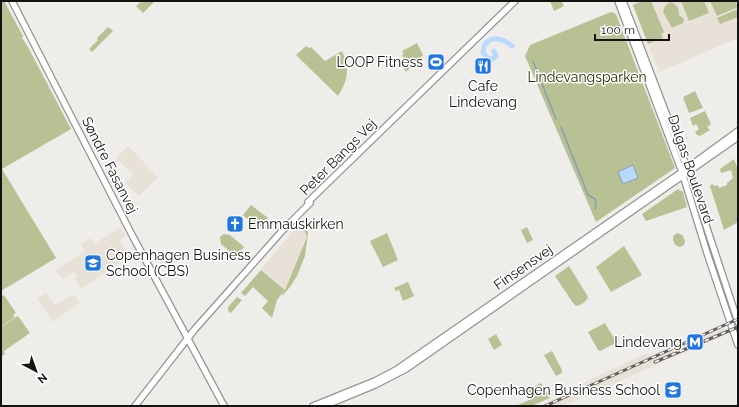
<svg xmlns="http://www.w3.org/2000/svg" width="739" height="407" viewBox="0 0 739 407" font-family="Raleway,sans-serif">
<rect width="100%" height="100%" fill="#efedea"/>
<path fill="#e8e1d7" d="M639,1H738V38L659,72L632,4Z
M128,146L158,177L139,196L125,183L133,175L116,158Z
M301,222L307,237L285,289L261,269Z
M120,227L126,236L120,240L130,256L81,289L74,279L77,277L74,272L62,279L56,270L85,251L80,244L91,238L95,243Z
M46,293L55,305L70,296L71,297L74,295L80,302L53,322L37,298Z
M722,325L727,334L563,406H540L563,395L591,379L645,354L648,353L650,356Z"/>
<path fill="#b8c194" d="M1,1H4L23,36L22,38L28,47L71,129L2,169L56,258L1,291Z
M142,1H155L143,13L136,6Z
M550,1H564L562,2L564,6L554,11Z
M643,1H651L664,32L661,34L663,38L648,44L633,5Z
M681,1H704L709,13L689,21Z
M710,1H735L738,7L717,16Z
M670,2C677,4 679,8 679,15L684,19L683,23L672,28L663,12L665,6Z
M738,9V17L720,24L717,18Z
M611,12L616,14L675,168L596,222L525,56L530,45Z
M108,27L113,31L92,52L89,49L98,40L97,38Z
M417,43L423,55L406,72L403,67L406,62L402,55L404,54L402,51Z
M306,46L309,48L311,47L325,61L342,51C350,67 348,81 338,96L296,55Z
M695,91L703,108L689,113L683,97Z
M705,111L711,124L707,127L710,130L700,136L697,135L695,132L699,129L696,124L693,126L690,118Z
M734,159L738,170V222L724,230L710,186L712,184L715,186L718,185L719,188L727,185V183L733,178L731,170L721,173L720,169Z
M678,189L683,192L687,207L646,221L642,214Z
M251,205L268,218L258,229L243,215Z
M301,222L307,229L308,234L305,256L297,276L290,287L282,296L283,292L277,300L272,318L262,308L268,301L253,287L245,296L241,293L261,270L285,290L307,237Z
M527,227L533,240L527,243L521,230Z
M387,233L398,260L383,267L370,241Z
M678,233L683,236L685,241L684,245L680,247C675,246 671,240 674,235Z
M224,234L230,235L244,247L235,256L221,244L220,237Z
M624,246L642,275L611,292L596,267Z
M569,266L587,295L588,298C585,302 581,305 576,306L573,303L555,276Z
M408,282L414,296L403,301L399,290L396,291L394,288Z
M4,295L16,313L13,315L15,317L2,326L1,297Z
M237,297L242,300L231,313L228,311V307Z
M18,316L30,333L4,351L5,354L2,356L1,327Z
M605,323L615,340L614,344L600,351L598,350L588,332Z
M496,334L502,345L494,350L488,339Z
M552,351L562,370V373L556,376L544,355Z
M541,383L550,398L531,406H516L531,399L526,390Z"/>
<path fill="#badafd" stroke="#889eb6" d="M633,165L638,178L623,184L618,172Z"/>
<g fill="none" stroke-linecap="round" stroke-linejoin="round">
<path stroke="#889eb6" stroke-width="1.5" d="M533,61L556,119
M561,127L588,195L595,199L596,205L595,209"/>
<path stroke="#badafd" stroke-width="5" d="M494,51L496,56L493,59L487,58L483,52C485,34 501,37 512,46"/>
<g stroke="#959390" stroke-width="8">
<path id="minor" d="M12,1L131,233L224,406
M618,1L682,172L708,256L738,345
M623,1L687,168L738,322
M135,406L195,329L282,231L310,203L308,202L515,1
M313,406L375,381L396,370L682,172L738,131
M324,406L375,385L406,369L738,137"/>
</g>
<use href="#minor" stroke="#fff" stroke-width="5.5"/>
<g stroke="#615f5e" stroke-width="3">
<path id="rail" d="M655,362L738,327
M545,406L738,319"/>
</g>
<use href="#rail" stroke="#fff" stroke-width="1.5" stroke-dasharray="4.5" stroke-linecap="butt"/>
</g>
<defs>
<g id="stadium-square" transform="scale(0.9)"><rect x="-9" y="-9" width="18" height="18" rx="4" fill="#1f76e0" stroke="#fff"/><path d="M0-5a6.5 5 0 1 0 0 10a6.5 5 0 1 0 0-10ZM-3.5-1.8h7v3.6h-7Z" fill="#fff"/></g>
<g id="restaurant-square" transform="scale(0.9)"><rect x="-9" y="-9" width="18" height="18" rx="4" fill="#1f76e0" stroke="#fff"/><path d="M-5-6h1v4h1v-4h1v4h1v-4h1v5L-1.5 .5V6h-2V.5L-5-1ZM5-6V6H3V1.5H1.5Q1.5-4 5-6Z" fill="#fff"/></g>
<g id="church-square" transform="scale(0.9)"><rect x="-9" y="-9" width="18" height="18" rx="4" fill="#1f76e0" stroke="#fff"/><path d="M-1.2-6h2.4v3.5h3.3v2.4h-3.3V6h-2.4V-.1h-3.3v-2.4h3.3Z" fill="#fff"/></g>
<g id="university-square" transform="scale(0.9)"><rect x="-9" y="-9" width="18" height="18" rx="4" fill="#1f76e0" stroke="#fff"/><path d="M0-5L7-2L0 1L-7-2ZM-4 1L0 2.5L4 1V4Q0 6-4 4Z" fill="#fff"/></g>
<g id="metro-square" transform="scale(0.9)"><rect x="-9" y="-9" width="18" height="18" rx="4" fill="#1f76e0" stroke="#fff"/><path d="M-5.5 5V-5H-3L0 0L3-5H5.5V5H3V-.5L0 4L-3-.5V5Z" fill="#fff"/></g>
</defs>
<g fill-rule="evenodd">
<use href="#stadium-square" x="436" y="62"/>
<use href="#restaurant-square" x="483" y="66"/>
<use href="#church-square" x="235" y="224"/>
<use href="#university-square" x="93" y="263"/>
<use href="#metro-square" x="695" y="342"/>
<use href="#university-square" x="673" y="390"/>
</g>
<g text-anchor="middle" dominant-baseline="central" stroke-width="3" stroke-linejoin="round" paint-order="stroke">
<g font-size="14" fill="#141312" stroke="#fff" text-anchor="end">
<text x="423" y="62">LOOP Fitness</text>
<text x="483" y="86" text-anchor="middle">Cafe<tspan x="483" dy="16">Lindevang</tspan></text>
<text x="248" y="224" text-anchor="start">Emmauskirken</text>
<text x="106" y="255" text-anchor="start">Copenhagen Business<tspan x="106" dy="16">School (CBS)</tspan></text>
<text x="682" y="342">Lindevang</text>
<text x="660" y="390">Copenhagen Business School</text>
</g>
<g font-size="14" fill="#292f03" stroke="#fff">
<text x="587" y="77">Lindevangsparken</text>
</g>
<g font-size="14" fill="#141312" stroke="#fff">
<text transform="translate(338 157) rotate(-45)">Peter Bangs Vej</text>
<text transform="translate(110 165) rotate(63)">Søndre Fasanvej</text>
<text transform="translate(691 169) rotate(71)">Dalgas Boulevard</text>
<text transform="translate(523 267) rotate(-35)">Finsensvej</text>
</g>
</g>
<rect width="739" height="407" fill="none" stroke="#141312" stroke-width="4"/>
<g transform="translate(36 371) rotate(139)" stroke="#ffffff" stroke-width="3" paint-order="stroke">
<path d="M0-3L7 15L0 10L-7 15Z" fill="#141312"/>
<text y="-6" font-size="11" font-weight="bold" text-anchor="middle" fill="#141312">N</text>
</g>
<path d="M595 34v6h74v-6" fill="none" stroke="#141312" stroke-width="2"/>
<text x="601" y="34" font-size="12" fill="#141312" stroke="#ffffff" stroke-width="3" paint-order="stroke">100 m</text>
</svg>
